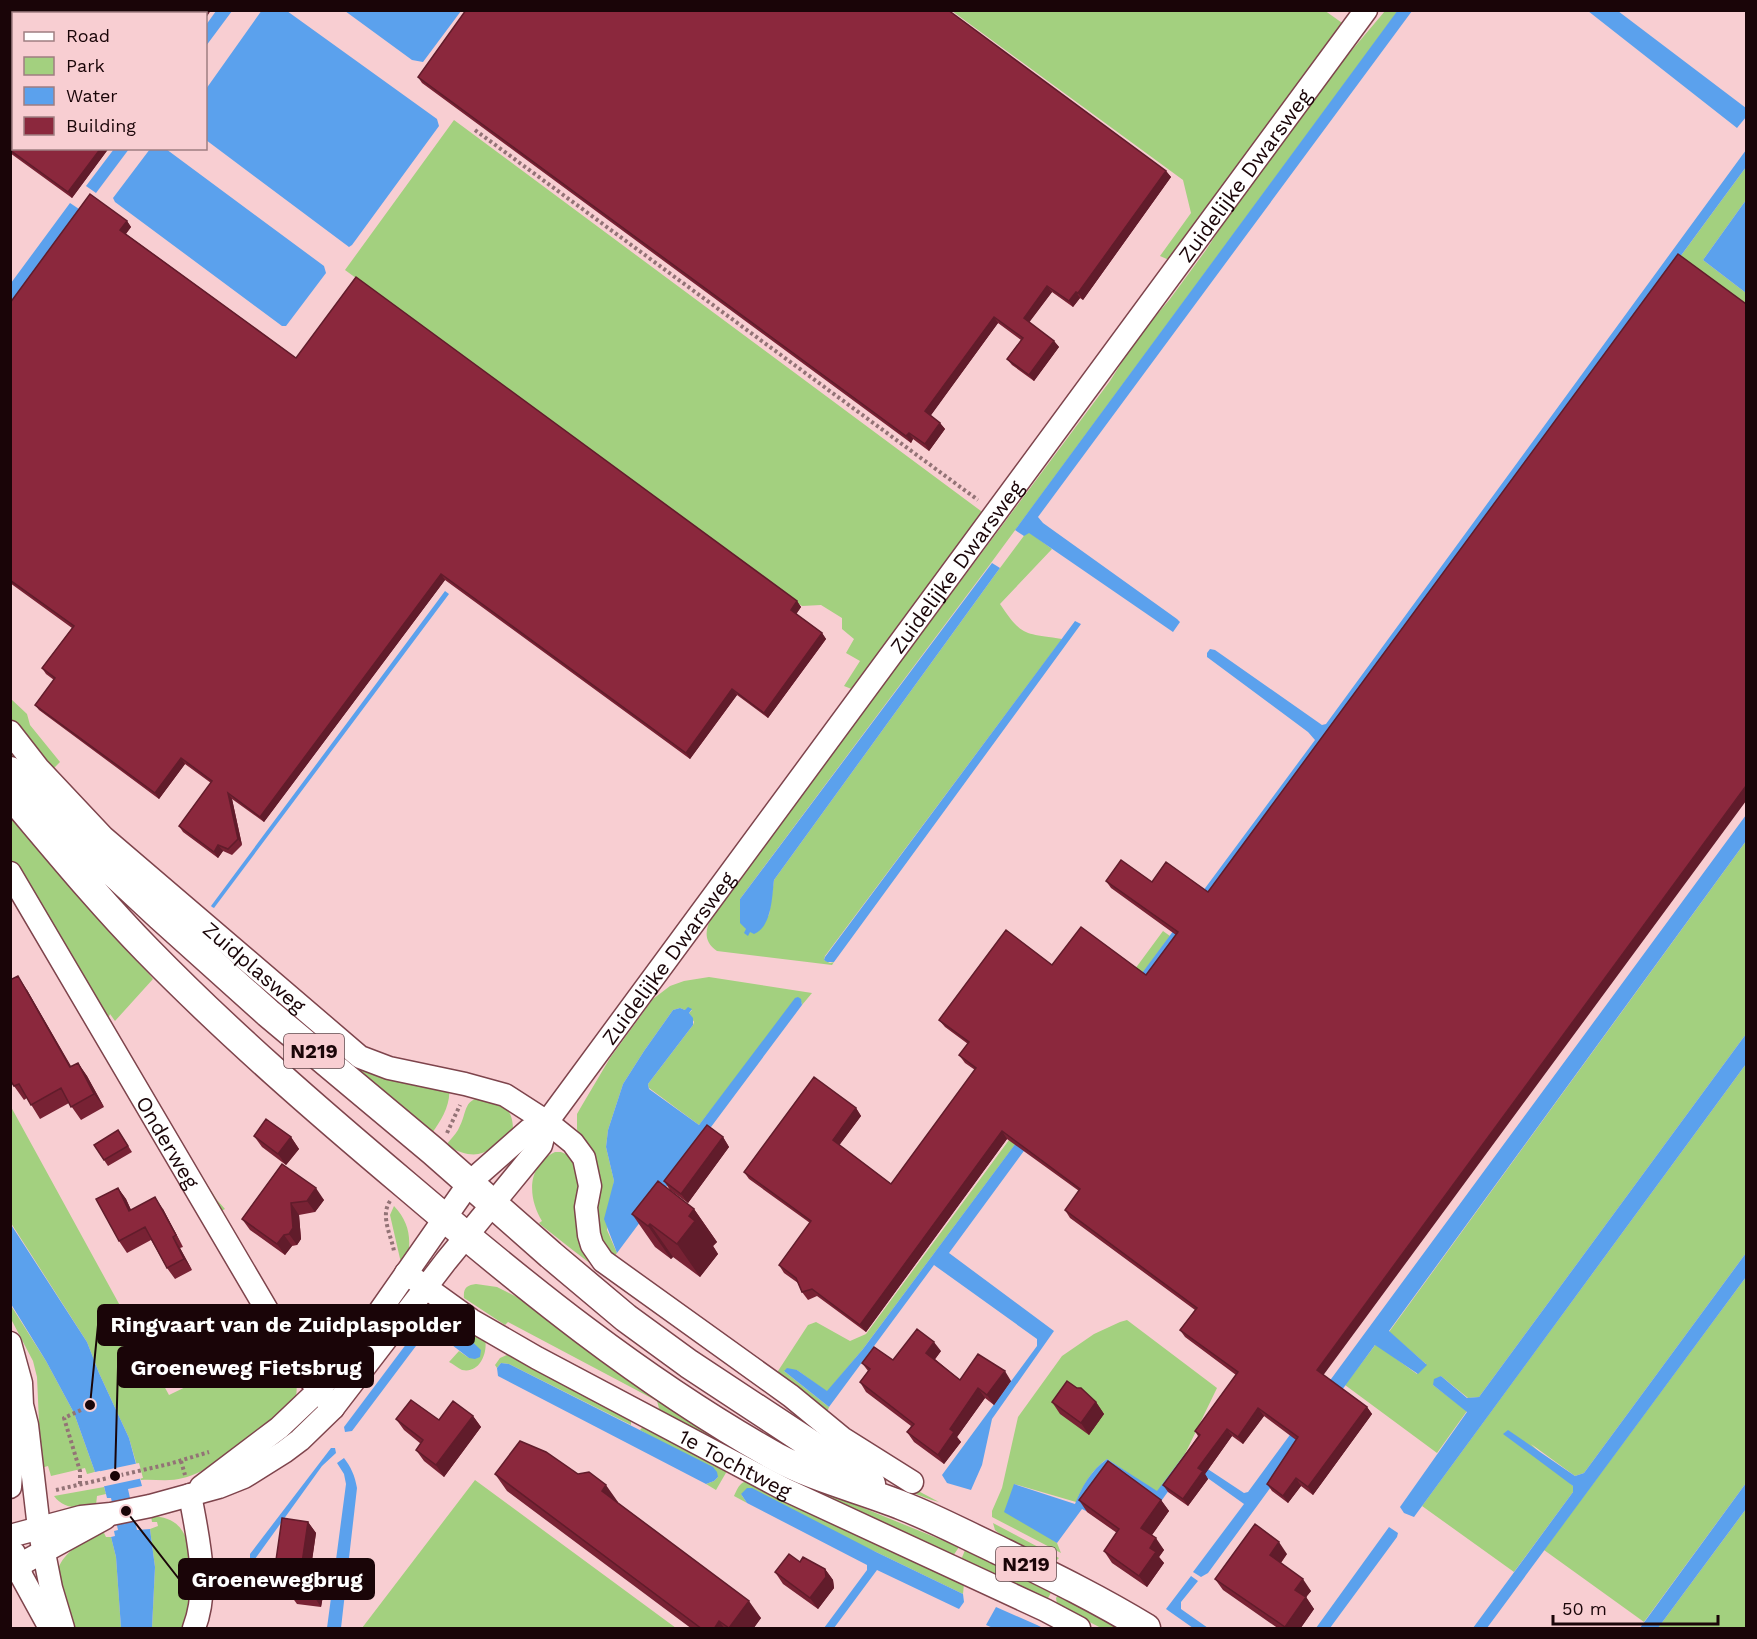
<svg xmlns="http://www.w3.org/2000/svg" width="1757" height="1639" viewBox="0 0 1757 1639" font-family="'Work Sans',sans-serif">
<rect width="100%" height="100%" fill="#f8ced2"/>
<path fill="#a3d07f" d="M1324,10L1345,25L1169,260L1160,256L1191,213L1183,180L952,11Z
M1385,11H1398L988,567L740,899L746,929L750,932L769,915L774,880L997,572L1026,533L1029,532L1052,549L1000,604C1022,637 1024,633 1062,639L825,956L824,960L830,963L834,962L832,965L717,951C695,936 713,915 724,898L1110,381L1137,338L1170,299L1206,250L1253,178L1314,95Z
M454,120L985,514L854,690L844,686L860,661L846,653L854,639L842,629V618L821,605L802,606L345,270Z
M1746,167V200L1703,260L1746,293V305L1680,257Z
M10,698L27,714L30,725L60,762L53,769L11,720Z
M10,746L356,1062L449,1089C451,1104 441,1121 432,1133L135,883L15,763L11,757Z
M10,803L153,979L115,1021L110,1014L108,1019L191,1159L217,1200L225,1209L217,1213L11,862Z
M1746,841V1034L1479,1397L1468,1398L1441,1376L1433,1385L1467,1411L1437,1453L1345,1385L1376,1344L1417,1374L1426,1364L1389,1332Z
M1163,931L1170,936L863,1349L827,1392L797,1370L784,1371L829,1407L827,1413L778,1376V1371L808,1325L816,1322L850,1341L866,1334Z
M709,977L812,993L802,1005V1002L739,1074L699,1125L649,1088L648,1084L693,1025L694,1022L689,1013L692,1010H685L680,1008L673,1010L644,1051L623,1084L608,1130L606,1147L614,1181L607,1230L617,1253L613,1258L601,1245L577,1129V1114L581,1107L610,1058L653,999L670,986L684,981Z
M1746,1064V1253L1584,1473L1575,1476L1531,1444L1573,1486V1492L1514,1572L1422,1506Z
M488,1096C504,1106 513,1109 513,1130C489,1152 479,1164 446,1145C450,1140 455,1135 458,1130C469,1110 461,1099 488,1096Z
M10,1105L169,1395L277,1343C288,1363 304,1381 293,1405C264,1426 217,1470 183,1478C170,1482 154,1479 141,1480L129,1438L99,1373L87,1342L11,1223Z
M555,1152H561L575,1158L582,1179L577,1226L873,1467L939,1502C903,1492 856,1465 827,1443C810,1430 796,1413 779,1401C699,1343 618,1287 541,1225L539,1223L542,1221C528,1198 526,1166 555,1152Z
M394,1206C409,1222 412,1239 407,1260L401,1263L390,1215Z
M1746,1277V1483L1644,1622L1544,1550Z
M476,1284L497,1287L517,1297L519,1295L817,1489L959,1547L953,1556L797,1485L660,1412L657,1401L508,1322L505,1325L464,1298C463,1288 467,1285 476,1284Z
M10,1304L46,1361L74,1413L95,1472L87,1474L85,1468L51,1476L48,1466L41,1468L37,1377L33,1361L11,1319Z
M1127,1320L1217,1388L1185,1454L1157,1492L1107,1459C1093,1468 1082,1487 1076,1502L1014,1484L1049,1537L1057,1543L1061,1553L992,1517V1511L1002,1488L1018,1417L1062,1356L1094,1334L1120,1322Z
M455,1321L485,1339C488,1352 480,1374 462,1370C458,1368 453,1364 449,1362L459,1351L469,1358L457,1329L451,1327Z
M509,1354L631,1415V1425L509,1364L501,1363L497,1368L495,1365L500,1358Z
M647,1422L726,1465L727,1471L716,1490L706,1484L714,1481L718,1477L640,1430Z
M475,1480L676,1628H362Z
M753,1480L964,1584L963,1594L876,1552L741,1494L747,1503L734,1496C739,1485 741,1481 753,1480Z
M104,1487L106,1494L97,1496L96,1505C80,1508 64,1510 54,1496Z
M1746,1509V1628H1658Z
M151,1516C182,1517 188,1536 192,1563C193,1571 195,1579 195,1587C194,1600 188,1615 185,1628H152L155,1567L150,1529L158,1526L157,1522H152Z
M993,1523L1059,1558L1055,1562L1002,1536L995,1530Z
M102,1529L106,1537H111L116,1557L121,1628H75C51,1570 45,1565 102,1529Z
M965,1550L1053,1589L1047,1600L961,1560Z
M1060,1592L1119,1626L1118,1628H1101L1057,1605L1056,1598Z"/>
<path fill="#5ba1ed" d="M262,10L287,11L437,119L439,126L352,245L349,247L206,140V89Z
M1398,10L1412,11L1038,517L1043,523L1177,619L1180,622L1173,632L1029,533L1024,536L1015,530Z
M216,11H232L206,46V25Z
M345,11H461L423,62L412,60Z
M1588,11H1618L1746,108V117L1737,128Z
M114,149H129L96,193L86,186Z
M150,149H166L324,266L326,273L286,326H282L115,202L113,198Z
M1746,150V167L949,1253L1054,1331L992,1419L982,1465L971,1490L947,1483L942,1475L1037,1346V1339L934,1265L829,1407L784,1371L787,1368L797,1370L827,1391L863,1349L1315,740L1308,732L1207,657V653L1210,649L1215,650L1322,725L1326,724Z
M1746,200V293L1703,260Z
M70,203L82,211L11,309V283Z
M992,563L1000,568L997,572L774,880C772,896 772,927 754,934L750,932L748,936L744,933L746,929L740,923V899Z
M445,591L449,594L214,908L212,907L211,906Z
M1075,621L1081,624L834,962H827L824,960L825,957Z
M1746,815V841L1389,1331L1427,1365L1418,1374L1375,1345L1208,1573L1201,1577L1193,1572L1244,1504L1188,1464L1159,1504L1115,1472L1086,1511L1082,1509L1057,1543L1004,1512L1014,1484L1075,1504C1081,1488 1092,1469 1107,1459L1157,1491L1185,1454L1244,1493L1248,1492Z
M798,997L801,999L802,1005L617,1253L604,1219L614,1181L606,1147L608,1130L623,1084L644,1051L673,1010L680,1008L685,1010L688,1007L692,1009L689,1013L693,1018V1025L648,1084L649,1089L699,1125L795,998Z
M1746,1034V1064L1414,1517L1404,1513L1400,1507L1467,1412L1433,1385L1434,1379L1441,1376L1467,1398L1479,1397Z
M10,1223L87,1342L99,1373L129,1438L142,1486L128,1489L137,1530L150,1529L155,1567L152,1628H121L116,1557L111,1537L115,1536L114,1531L118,1530L111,1498H107L100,1471L95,1472L74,1413L46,1361L11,1304Z
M1746,1253V1277L1487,1628H1473L1573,1492V1486L1503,1434L1508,1430L1575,1476L1584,1473Z
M428,1315C448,1325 465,1334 481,1350L480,1357L475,1359L469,1358L435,1332L428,1330L352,1431L345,1432L344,1427Z
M501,1363L509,1364L713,1467L717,1472L718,1477L714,1481L706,1484L498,1376L497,1368Z
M331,1448H335L336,1453L322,1466L255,1559H250V1554Z
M344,1458C351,1467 355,1476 357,1488L341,1628H327L346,1484L344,1474L337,1463Z
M1746,1483V1509L1658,1628H1640Z
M747,1488H752L876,1552L963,1594L964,1602L959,1609L877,1570L834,1628H824L867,1570V1565L747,1503L741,1494Z
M1389,1527L1398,1533L1397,1537L1330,1628H1316Z
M1191,1576L1198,1581L1181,1602V1609L1208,1628H1193L1166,1609Z
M996,1607L1037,1625L1043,1628H993L986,1625Z"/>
<path fill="#f8ced2" d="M139,1463L143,1478L101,1487L98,1474L92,1473Z"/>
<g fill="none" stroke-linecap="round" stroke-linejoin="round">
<g stroke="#7e444c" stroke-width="25">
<g id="minor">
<path id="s1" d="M10,732L38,768L103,837L360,1057L389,1068L465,1084L505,1095L547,1122L573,1143L584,1158L590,1186L586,1207L589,1235L592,1245L603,1261L791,1396L842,1438L912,1482"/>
<path id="s2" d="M10,873L277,1327L309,1378L333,1408"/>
<path id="s3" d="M406,1273L471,1320L537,1358L784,1489L1045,1610L1079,1628"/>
<path d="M10,1343L21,1383L22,1405L27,1425L39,1528L51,1588L63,1628"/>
<path d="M10,1487L14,1435L20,1412"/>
<path d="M201,1487L279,1428L319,1390L375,1318L470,1182L529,1130L547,1122"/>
<path d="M190,1495C198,1538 210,1587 194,1628"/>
<path id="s4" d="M10,1536L81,1517L111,1514L150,1506L219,1487L244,1477L284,1452L300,1440L333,1408L446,1261L541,1145L547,1122L1366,10"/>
<path d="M14,1553L22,1577L50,1628"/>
<path d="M10,1570L105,1518"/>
</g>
</g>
<g stroke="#7e444c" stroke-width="31">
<path id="major" d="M10,771L74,836L160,916L268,1013L433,1151L551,1255L626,1318L689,1364L871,1484
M10,794C55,847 99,901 147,950C229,1034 318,1111 407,1186C523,1285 642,1382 776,1457C817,1479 861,1489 903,1506C934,1518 964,1534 994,1548C1045,1573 1097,1598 1146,1628"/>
</g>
<path stroke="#937376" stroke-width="4" stroke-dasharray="3 3" stroke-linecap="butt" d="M475,130L978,500
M447,1133L460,1105
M390,1201C380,1216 391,1235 394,1251
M181,1461L185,1475
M80,1484V1471L64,1418L81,1410
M56,1490L169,1464L209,1452"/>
<use href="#minor" stroke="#fff" stroke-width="22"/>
<use href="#major" stroke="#fff" stroke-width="28"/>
</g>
<path fill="#782234" d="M10,10H211L72,198L10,153Z
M418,77L1166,171L1171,177L1083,300L1080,298L1073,307L1052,292L1029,322L1054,341L1059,347L1034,381L1012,365L1007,359L1021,340L998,323L930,416L940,423L945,429L929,451L913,439L911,443L422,83Z
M127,221L131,227L126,234L296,358L797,601L801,607L796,614L822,633L826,639L768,718L737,695L690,759L445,580L264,822L232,799L242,845L232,855L223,851L218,858L183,832L179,826L211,783L185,764L159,799L39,710L35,705L54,680L46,674L42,668L72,628L10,583V303Z
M1166,862L1323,1375L1367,1407L1372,1414L1313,1495L1301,1486L1288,1503L1272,1491L1267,1484L1296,1440L1264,1416L1243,1444L1232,1436L1205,1474L1208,1479L1188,1506L1168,1492L1163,1485L1198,1436L1195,1431L1236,1375L1185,1337L1180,1330L1195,1310L1070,1218L1065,1210L1079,1191L1007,1139L866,1332L817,1296L808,1300L802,1292L798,1283L784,1273L779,1265L810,1223L749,1179L744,1172L856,1108L861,1116L839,1145L891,1184L975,1070L965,1063L959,1055L968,1044L945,1027L939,1020L1052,965L1146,975L1176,935L1111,888L1106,881L1152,882Z
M27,990L71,1066L78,1063L87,1076L104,1107L81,1120L69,1103L40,1119L27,1098L24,1100L14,1086Z
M122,1136L132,1152L108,1166L104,1160Z
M254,1136L291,1137L299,1149L286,1165L262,1147Z
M723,1137L729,1147L688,1203L670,1190L664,1181Z
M282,1164L324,1200L315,1212L299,1215L301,1239L297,1245L292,1246L285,1255L250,1230L242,1219Z
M118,1188L126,1199L131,1210L163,1209L183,1247L180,1248L192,1270L175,1279L167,1268L151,1240L127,1253L119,1241Z
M694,1209L717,1242L713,1246L718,1254L700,1277L673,1257L671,1259L655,1247L632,1214Z
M941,1351L935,1359L960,1380L1011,1381L994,1405L985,1398L957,1437L961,1442L944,1464L914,1442L907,1432L911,1426L866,1392L860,1382L868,1371L862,1363L893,1360Z
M1052,1402H1096L1104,1414L1089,1435L1060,1414Z
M473,1416L481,1427L444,1477L424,1461L416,1450L421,1444L404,1430L396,1419L439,1420Z
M495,1474L618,1502L617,1503L761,1618L753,1629H692L507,1491Z
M1079,1500H1161L1169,1511L1152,1535L1164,1550L1159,1557L1164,1563L1147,1587L1112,1563L1104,1551L1117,1533L1087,1512Z
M308,1522L316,1533L310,1573L317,1574L325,1585L321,1607L297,1604L289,1593L292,1572L284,1571L276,1560Z
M1287,1554L1281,1563L1311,1591L1306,1597L1314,1609L1300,1629H1279L1223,1590L1215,1579Z
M800,1562L825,1569L833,1580L834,1588L818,1609L783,1584L775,1572Z"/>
<path fill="#611c2b" d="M203,10H211L206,18V14H200Z
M101,148H109L72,198L68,192Z
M1166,171L1171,177L1083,300L1078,293Z
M127,221L131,227L124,236L120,230Z
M1047,286L1052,292L1028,324L1024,318Z
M1076,292L1080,298L1073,307L1069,301Z
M994,317L998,323L929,418L925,411Z
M1054,341L1059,347L1034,381L1029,375Z
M940,423L945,429L929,451L925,444Z
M909,433L913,439L911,443L906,436Z
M441,574L445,580L264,822L260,817Z
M797,601L801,607L795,616L791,610Z
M822,633L826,639L768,718L764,713Z
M732,689L737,695L690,759L686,753Z
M181,758L185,764L159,799L155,793Z
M1746,786V801L1322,1377L1317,1370Z
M228,793L232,799L242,845L238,839Z
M218,845L223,851L218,858L214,852Z
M18,976L27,990L79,1081L70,1067Z
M78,1063L87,1076L104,1107L94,1094Z
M856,1108L861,1116L838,1147L833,1140Z
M1002,1131L1007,1139L866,1332L860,1325Z
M291,1137L299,1149L286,1165L278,1154Z
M723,1137L729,1147L688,1203L681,1194Z
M118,1188L126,1199L137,1223L129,1211Z
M316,1188L324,1200L315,1212L307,1201Z
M155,1197L163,1209L183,1247L176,1235Z
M291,1203L299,1215L301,1239L297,1245L289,1234Z
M694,1209L717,1242L713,1246L718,1254L700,1277L677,1244L689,1216Z
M650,1224L673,1257L671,1259L648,1226Z
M284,1235L292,1246L285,1255L277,1244Z
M173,1237L180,1248L192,1270L184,1259Z
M934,1342L941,1351L933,1362L926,1353Z
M1005,1371L1011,1381L994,1405L987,1395Z
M978,1388L985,1398L957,1437L961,1442L944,1464L938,1455L950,1429Z
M1096,1402L1104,1414L1089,1435L1081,1423Z
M1367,1407L1372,1414L1313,1495L1308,1487Z
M1258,1408L1264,1416L1243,1444L1238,1437Z
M473,1416L481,1427L444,1477L436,1465Z
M1227,1429L1232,1436L1205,1474L1208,1479L1188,1506L1183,1499L1198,1468Z
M1296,1478L1301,1486L1288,1503L1283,1496Z
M606,1485L618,1502L614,1508L602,1491Z
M1161,1500L1169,1511L1149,1539L1141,1528Z
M308,1522L316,1533L310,1575L302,1563Z
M1156,1538L1164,1550L1159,1557L1164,1563L1147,1587L1139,1576L1150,1548Z
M1279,1542L1287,1554L1278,1566L1270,1555Z
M825,1569L833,1580L834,1588L818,1609L810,1598Z
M317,1574L325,1585L321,1607L313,1595Z
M1303,1579L1311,1591L1303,1601L1295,1590Z
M1306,1597L1314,1609L1300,1629H1286L1285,1627Z
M749,1601L761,1618L753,1629H730L729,1628Z
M719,1621L725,1629H714Z"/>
<path fill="#8b283d" stroke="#611c2b" stroke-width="1.5" d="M10,10H203L200,14H14V148H101L68,192L10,150V129L12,127L10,126Z
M466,10H948L1166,171L1078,293L1076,292L1069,301L1047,286L1024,318L1054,341L1029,375L1007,359L1023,338L994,317L925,411L940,423L925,444L909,433L906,436L418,77Z
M90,194L127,221L120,230L296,358L356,277L797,601L791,610L822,633L764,713L732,689L686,753L441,574L260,817L228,793L238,839L228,849L218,845L214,852L179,826L212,781L181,758L155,793L35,705L55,678L42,668L74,626L10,580V303Z
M1678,254L1746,304V786L1317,1370L1367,1407L1308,1487L1296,1478L1283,1496L1267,1484L1298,1437L1258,1408L1238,1437L1227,1429L1198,1468L1203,1471L1183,1499L1163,1485L1200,1435L1195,1431L1238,1372L1180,1330L1197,1308L1065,1210L1080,1189L1002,1131L860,1325L812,1289L802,1292L796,1278L779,1265L811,1221L744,1172L814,1077L856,1108L833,1140L891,1184L976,1068L959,1055L969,1042L939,1020L1006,930L1052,965L1081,927L1146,975L1178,932L1106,881L1121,860L1152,882L1166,862L1208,892Z
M18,976L70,1067L78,1063L94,1094L71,1107L61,1088L31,1105L19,1084L14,1086L10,1080V980Z
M266,1119L291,1137L278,1154L254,1136Z
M707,1125L723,1137L681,1194L664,1181Z
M118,1130L128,1146L104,1160L94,1145Z
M282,1164L316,1188L307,1201L291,1203L293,1228L289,1234L284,1235L277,1244L242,1219Z
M658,1181L694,1209L689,1216L695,1221L677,1244L650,1224L648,1226L632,1214Z
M118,1188L129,1211L155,1197L176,1235L173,1237L184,1259L167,1268L145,1227L119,1241L96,1199Z
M917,1329L934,1342L926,1353L960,1380L978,1354L1005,1371L987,1395L978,1388L950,1429L954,1432L938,1455L907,1432L914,1424L860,1382L870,1369L862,1363L874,1347L893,1360Z
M1067,1381L1077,1388H1081L1096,1402L1081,1423L1052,1402Z
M411,1400L439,1420L453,1401L473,1416L436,1465L416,1450L423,1440L396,1419Z
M520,1441L546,1452L578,1474L589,1472L606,1485L602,1491L749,1601L729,1628L719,1621L714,1629H702L495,1474Z
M1108,1461L1161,1500L1141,1528L1156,1538L1150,1548L1156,1552L1139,1576L1104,1551L1119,1529L1079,1500Z
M282,1518L308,1522L302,1563L276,1560Z
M1255,1524L1279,1542L1270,1555L1303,1579L1295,1590L1306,1597L1285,1627L1215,1579Z
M789,1554L800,1562L803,1557L825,1569L826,1577L810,1598L775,1572Z"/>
<g text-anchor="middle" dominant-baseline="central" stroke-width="6" stroke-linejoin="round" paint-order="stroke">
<g fill="#f8ced2" stroke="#5d4145" stroke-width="1.5">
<rect x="284" y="1034" width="60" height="34" rx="4.5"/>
<rect x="996" y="1547" width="60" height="34" rx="4.5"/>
</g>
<g font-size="20" font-weight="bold" fill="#1a0508">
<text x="314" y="1051">N219</text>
<text x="1026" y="1564">N219</text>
</g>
<g font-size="21" fill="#1a0508" stroke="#f8ced2">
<text stroke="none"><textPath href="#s4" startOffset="1890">Zuidelijke Dwarsweg</textPath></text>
<text stroke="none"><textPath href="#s4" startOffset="1404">Zuidelijke Dwarsweg</textPath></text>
<text stroke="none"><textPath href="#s4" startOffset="918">Zuidelijke Dwarsweg</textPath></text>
<text stroke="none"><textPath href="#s1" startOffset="340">Zuidplasweg</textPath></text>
<text stroke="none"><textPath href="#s2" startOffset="312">Onderweg</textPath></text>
<text stroke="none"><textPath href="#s3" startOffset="381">1e Tochtweg</textPath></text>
</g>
</g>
<path fill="none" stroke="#1a0508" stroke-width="2" d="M90 1405L98 1325M115 1476L118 1367M126 1511L179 1579"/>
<g fill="#1a0508" stroke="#f8ced2" stroke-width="2">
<circle cx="90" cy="1405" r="6"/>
<circle cx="115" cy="1476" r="6"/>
<circle cx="126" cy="1511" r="6"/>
</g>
<g fill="#1a0508" stroke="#1a0508" stroke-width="2">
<rect x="98" y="1305" width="376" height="40" rx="6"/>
<rect x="118" y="1347" width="255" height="40" rx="6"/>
<rect x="179" y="1559" width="195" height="40" rx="6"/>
</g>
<g font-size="22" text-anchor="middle" font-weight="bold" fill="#fff">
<text x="286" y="1332">Ringvaart van de Zuidplaspolder</text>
<text x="246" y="1375">Groeneweg Fietsbrug</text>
<text x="277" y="1587">Groenewegbrug</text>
</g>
<rect width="1757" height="1639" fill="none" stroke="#1a0508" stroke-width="24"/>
<rect x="12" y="12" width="195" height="138" fill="#f8ced2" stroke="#9f7e81" stroke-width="1.5"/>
<rect x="24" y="32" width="30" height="9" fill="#ffffff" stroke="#9f7e81" stroke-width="1.5"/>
<text x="66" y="42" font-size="18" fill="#1a0508">Road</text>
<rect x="24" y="57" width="30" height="18" fill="#a3d07f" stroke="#9f7e81" stroke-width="1.5"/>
<text x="66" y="72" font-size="18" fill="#1a0508">Park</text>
<rect x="24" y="87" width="30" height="18" fill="#5ba1ed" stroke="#9f7e81" stroke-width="1.5"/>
<text x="66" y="102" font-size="18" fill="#1a0508">Water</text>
<rect x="24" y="117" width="30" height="18" fill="#8b283d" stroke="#9f7e81" stroke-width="1.5"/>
<text x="66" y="132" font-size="18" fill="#1a0508">Building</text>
<path d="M1553 1615v9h165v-9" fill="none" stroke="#1a0508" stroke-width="3"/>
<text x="1562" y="1615" font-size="18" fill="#1a0508" stroke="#f8ced2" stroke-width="4.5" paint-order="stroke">50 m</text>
</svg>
